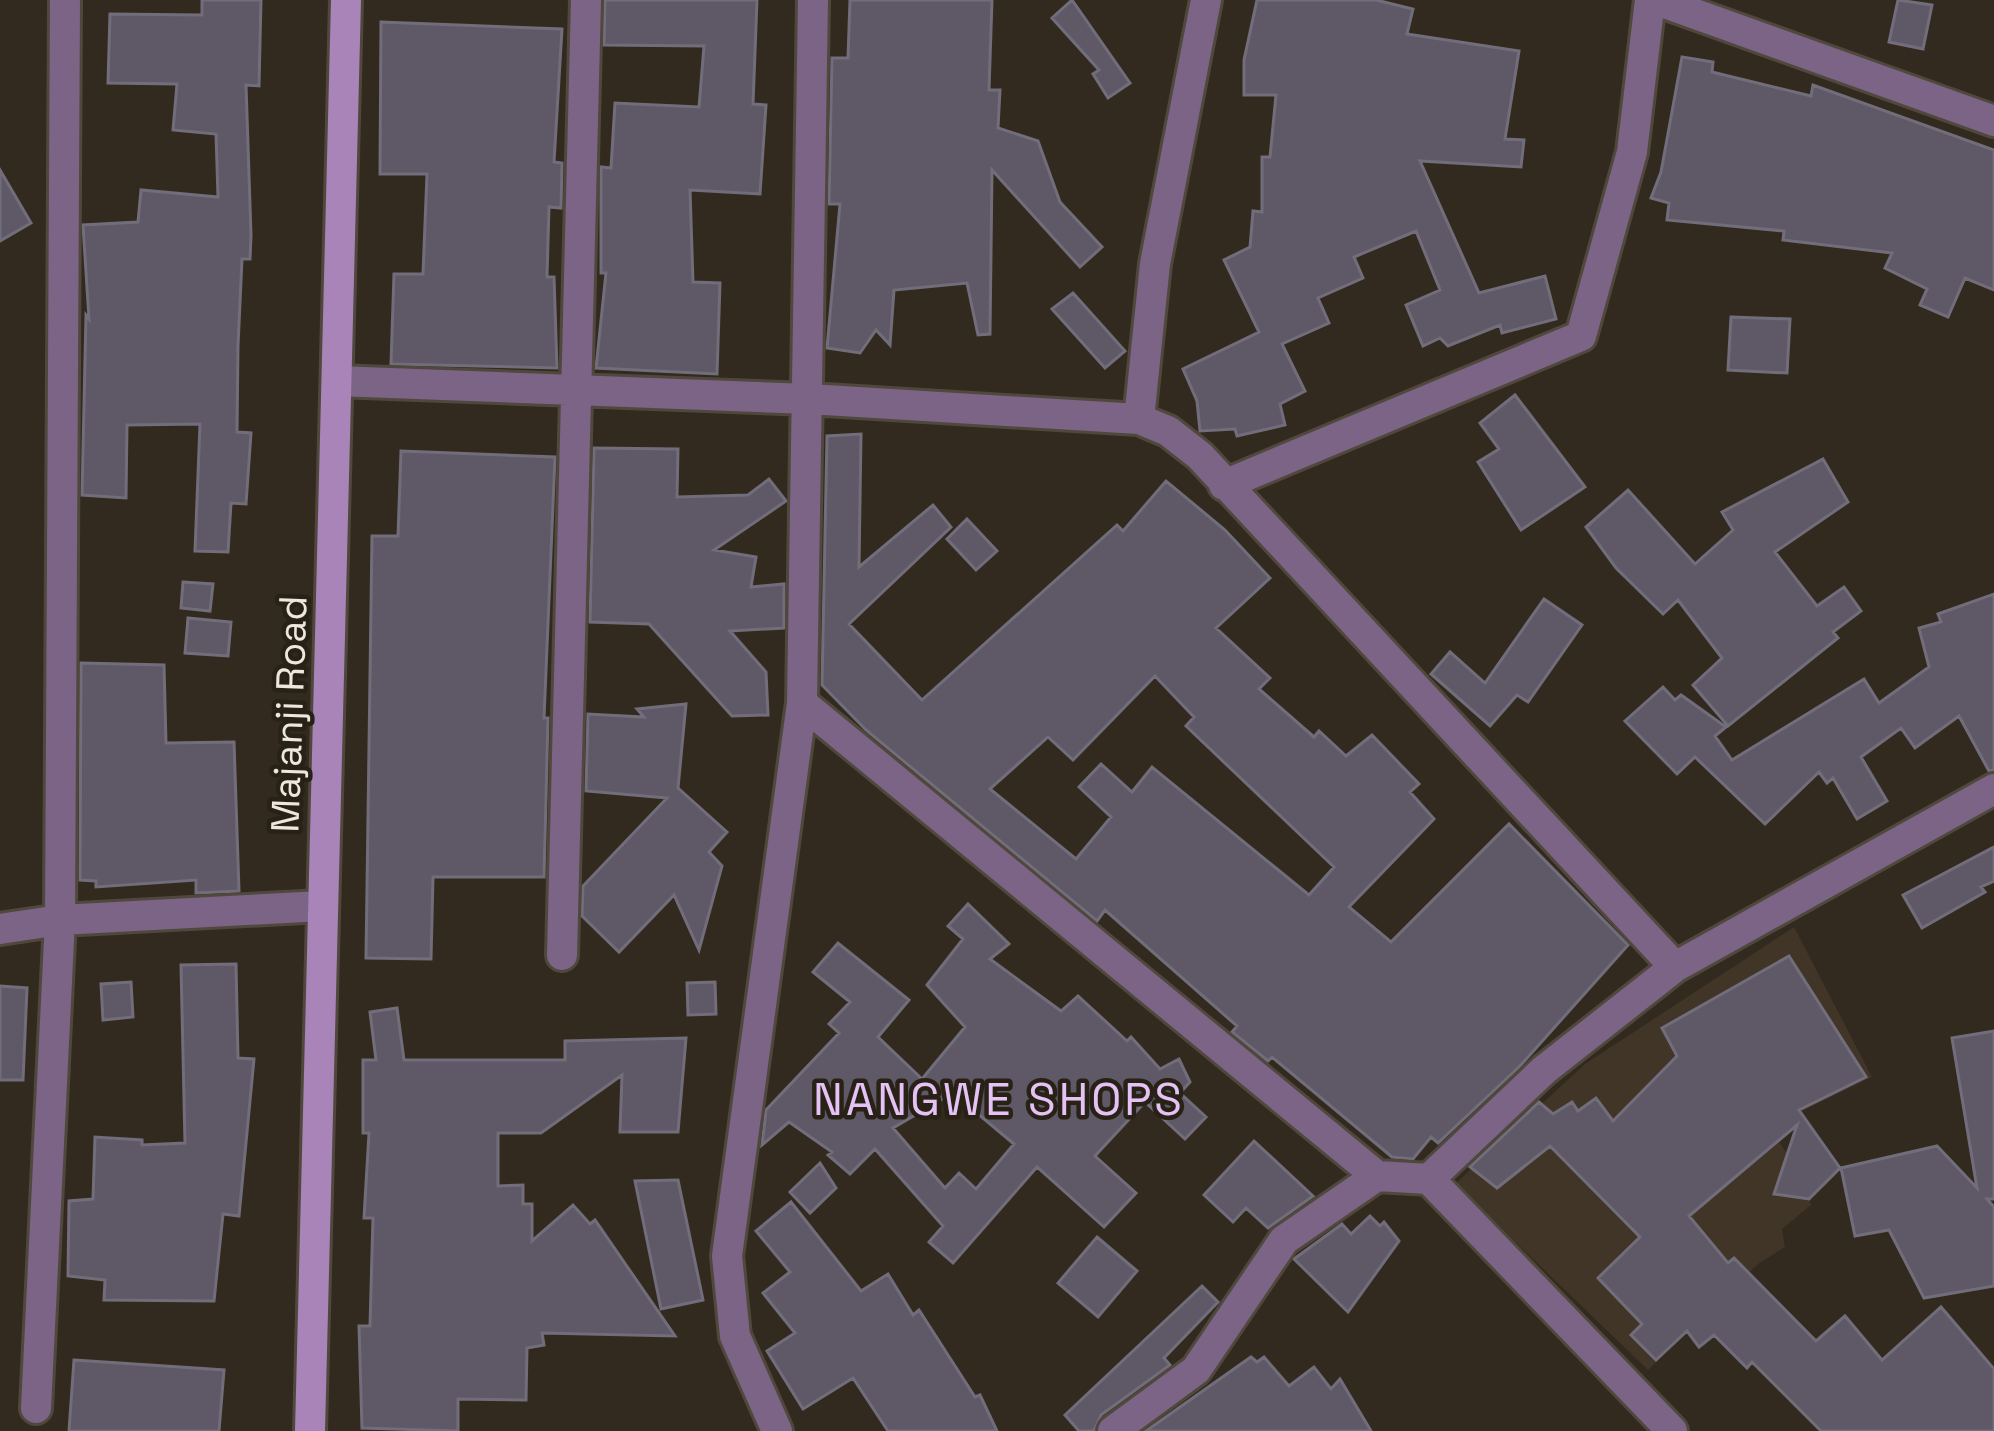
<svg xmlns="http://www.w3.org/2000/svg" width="1994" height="1431" viewBox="0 0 1994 1431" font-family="'Space Grotesk',sans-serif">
<rect width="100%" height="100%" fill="#322a1e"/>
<path fill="#403526" d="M1794,927L1872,1077L1769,1127L1803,1177L1811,1205L1782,1229L1785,1247L1758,1264L1648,1370L1455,1184L1585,1064Z"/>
<path fill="#5e5867" stroke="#726d7b" stroke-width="3" fill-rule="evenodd" d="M202,0H261L259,86L246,85L251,235L250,259H242L238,346L237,432L251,433L246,504L231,503L228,552L195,551L200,424L127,425L126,498L82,495L86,315L89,319L83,225L138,222L141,190L218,197L216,134L173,130L177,84L108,83L110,14L202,15Z
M605,0H757L753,104L766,105L760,194L690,190L693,282L720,283L717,374L596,368L606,273H601V167L611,168L615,103L699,107L704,46L604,45Z
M850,0H992L989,90H1000L998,128L1038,141L1060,202L1102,247L1080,267L992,170L990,334L978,335L967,283L894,290L890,345L876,330L860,353L827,348L840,204H829L832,58H848Z
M1072,0L1130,83L1108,98L1093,74L1099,70L1052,18Z
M1257,0H1376L1413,9L1407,34L1519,51L1505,139L1524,140L1521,167L1420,161L1479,293L1545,276L1556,319L1502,333L1500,325L1448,346L1440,338L1423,346L1406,305L1440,290L1416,231L1354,257L1363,278L1318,298L1329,323L1282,344L1305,391L1280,404L1285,425L1237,436L1235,429L1200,431L1197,401L1183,369L1259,332L1224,260L1250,247L1253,211L1262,212V157H1270L1276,95H1244V60Z
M1898,0L1932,5L1923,49L1889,42Z
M381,22L562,29L554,162L562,163L561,208L549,207L547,277H554L557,368L391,364L394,274H423L427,174H380Z
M1682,57L1713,62L1712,72L1811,96L1813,85L1994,150V290L1965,278L1948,317L1920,305L1927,289L1885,268L1892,253L1783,240L1784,231L1667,220L1669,203L1651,198L1661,172Z
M0,170L31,223L0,241Z
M1073,293L1125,351L1105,368L1052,309Z
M1731,317L1790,319L1787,373L1728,370Z
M1515,395L1585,487L1521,530L1478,462L1499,449L1480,423Z
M861,434L859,567L933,505L951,527L849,624L922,700L1117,525L1123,531L1166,481L1225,530L1270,578L1216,628L1270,678L1259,689L1314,737L1319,731L1346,756L1372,735L1419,784L1410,792L1434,819L1349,907L1391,942L1509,824L1628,945L1520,1066L1438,1143L1431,1137L1413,1159L1392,1157L1272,1057L1268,1061L1232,1032L1237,1026L1105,910L1097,921L866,730L822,685L827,436ZM1155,676L1194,717L1186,726L1334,867L1309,895L1152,767L1132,792L1101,764L1079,787L1111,817L1076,859L990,789L1048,737L1073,760Z
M594,448L678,449L677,497L748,495L769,479L786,501L714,550L756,557L751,587L784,584V628L730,631L766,672L768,715L732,716L649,624L590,622Z
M401,451L555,457L544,718H548L544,877H433L431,959L366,958L372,536H398Z
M1823,459L1848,502L1775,552L1817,606L1844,587L1861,611L1833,632L1838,638L1728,726L1693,685L1722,658L1678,600L1663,614L1616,568L1586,527L1628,490L1695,564L1733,530L1722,512Z
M967,519L997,551L976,570L947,539Z
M183,582L213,584L210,611L181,608Z
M1994,594V770L1989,771L1959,716L1915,748L1901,728L1861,757L1887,801L1857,819L1833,778L1827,783L1819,772L1765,824L1695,757L1677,774L1625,721L1663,687L1675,700L1681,695L1726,727L1715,736L1732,760L1864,679L1879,703L1929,667L1919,628L1941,622L1938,614Z
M1544,599L1582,625L1528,702L1517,695L1490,726L1431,674L1450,652L1485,683Z
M188,618L231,622L228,656L185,653Z
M81,663L164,665L166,743L234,742L239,891L196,893V880L96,887V881L80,880Z
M686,704L678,788L727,832L709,852L722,866L699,950L674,895L619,952L582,916L583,886L667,798L586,791L588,714L644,717L637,709Z
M1994,847V881L1981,887L1985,892L1922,928L1903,895Z
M968,904L1009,944L990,959L1061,1011L1078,996L1127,1041L1131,1037L1160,1069L1179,1059L1190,1082L1180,1093L1206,1117L1185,1139L1145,1102L1095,1156L1136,1193L1104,1227L1037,1167L953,1263L929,1242L943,1226L875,1149L850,1174L828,1155L832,1152L789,1122L762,1145L766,1110L839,1033L829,1024L850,1002L813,972L838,943L909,1000L878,1037L922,1079L965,1027L927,985L963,939L948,926ZM953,1093L1014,1144L976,1189L959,1173L945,1188L893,1128Z
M1789,956L1866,1077L1799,1110L1840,1168L1809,1199L1774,1194L1797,1125L1689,1216L1728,1263L1734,1258L1816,1341L1845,1316L1882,1360L1941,1307L1994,1369V1431H1821L1752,1362L1747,1368L1714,1335L1699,1347L1687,1331L1656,1360L1631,1335L1642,1324L1598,1278L1640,1237L1550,1146L1497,1188L1470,1167L1539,1102L1553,1114L1572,1102L1578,1111L1596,1098L1613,1121L1677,1056L1662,1028Z
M236,964L238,1058L254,1059L239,1216L223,1214L214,1301L104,1300L105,1280L68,1276L69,1201L93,1199L95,1137L142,1140V1145L185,1143L181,965Z
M131,982L133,1017L103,1020L101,984Z
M715,982L716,1014L688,1015L687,983Z
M0,986L27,988L23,1080H0Z
M397,1008L404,1060H565V1041L686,1038L678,1132H620L622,1075L541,1133H498V1186L523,1185V1204H532V1241L573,1205L590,1224L595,1220L675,1336L542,1333L544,1345L527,1348L526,1400L458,1399V1431L362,1428L359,1326H370L373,1218H364L369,1133H363V1060H376L370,1012Z
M1994,1031V1199H1987L1994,1207V1286L1924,1298L1889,1230L1855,1236L1841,1168L1937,1146L1977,1188L1952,1038Z
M1254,1141L1313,1196L1268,1228L1246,1208L1233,1222L1204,1195Z
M820,1163L836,1188L810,1213L790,1192Z
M678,1180L703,1300L661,1309L635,1181Z
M791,1202L861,1291L888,1274L913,1315L919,1310L975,1397L980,1395L997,1431H888L853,1378L803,1409L767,1351L795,1333L763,1293L790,1272L756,1231Z
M1370,1216L1380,1226L1384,1222L1399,1241L1348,1312L1294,1259L1342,1224L1351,1234Z
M1097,1237L1137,1271L1098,1317L1058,1283Z
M1202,1286L1218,1302L1164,1358L1170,1365L1101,1415L1094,1431H1079L1065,1415Z
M1251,1357L1257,1362L1264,1357L1289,1386L1314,1367L1331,1389L1340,1379L1371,1431H1146Z
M74,1360L224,1370L219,1431H69Z"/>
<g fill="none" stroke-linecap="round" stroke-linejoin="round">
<g stroke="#50483d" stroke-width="36">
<path id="minor" d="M1656,0L1994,121
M337,381L809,399L1139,419L1168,431L1200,456L1675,967
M1139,419L1155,264L1206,0
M1224,485L1581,336L1632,152L1650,0
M802,703L1377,1176L1429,1179L1672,1431
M0,929L60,920L322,906
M562,955L586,0
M1429,1179L1544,1070L1675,967L1994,789
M36,1408L60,920L65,0
M777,1431L735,1336L727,1256L802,703L813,0
M1113,1431L1196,1370L1284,1240L1377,1176"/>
</g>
<g stroke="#50483d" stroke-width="36">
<path id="secondary" d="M310,1431L346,0"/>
</g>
<use href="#minor" stroke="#7b6486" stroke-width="30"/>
<use href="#secondary" stroke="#a884b9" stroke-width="30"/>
</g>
<g text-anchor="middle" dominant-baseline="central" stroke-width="9" stroke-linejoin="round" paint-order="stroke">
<g font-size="39" fill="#ece7df" stroke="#282115">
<text transform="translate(289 714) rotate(-88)">Majanji Road</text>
</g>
<g font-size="45" letter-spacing="3" fill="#e5c2f6" stroke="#282115">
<text x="999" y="1099">NANGWE SHOPS</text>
</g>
</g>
</svg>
